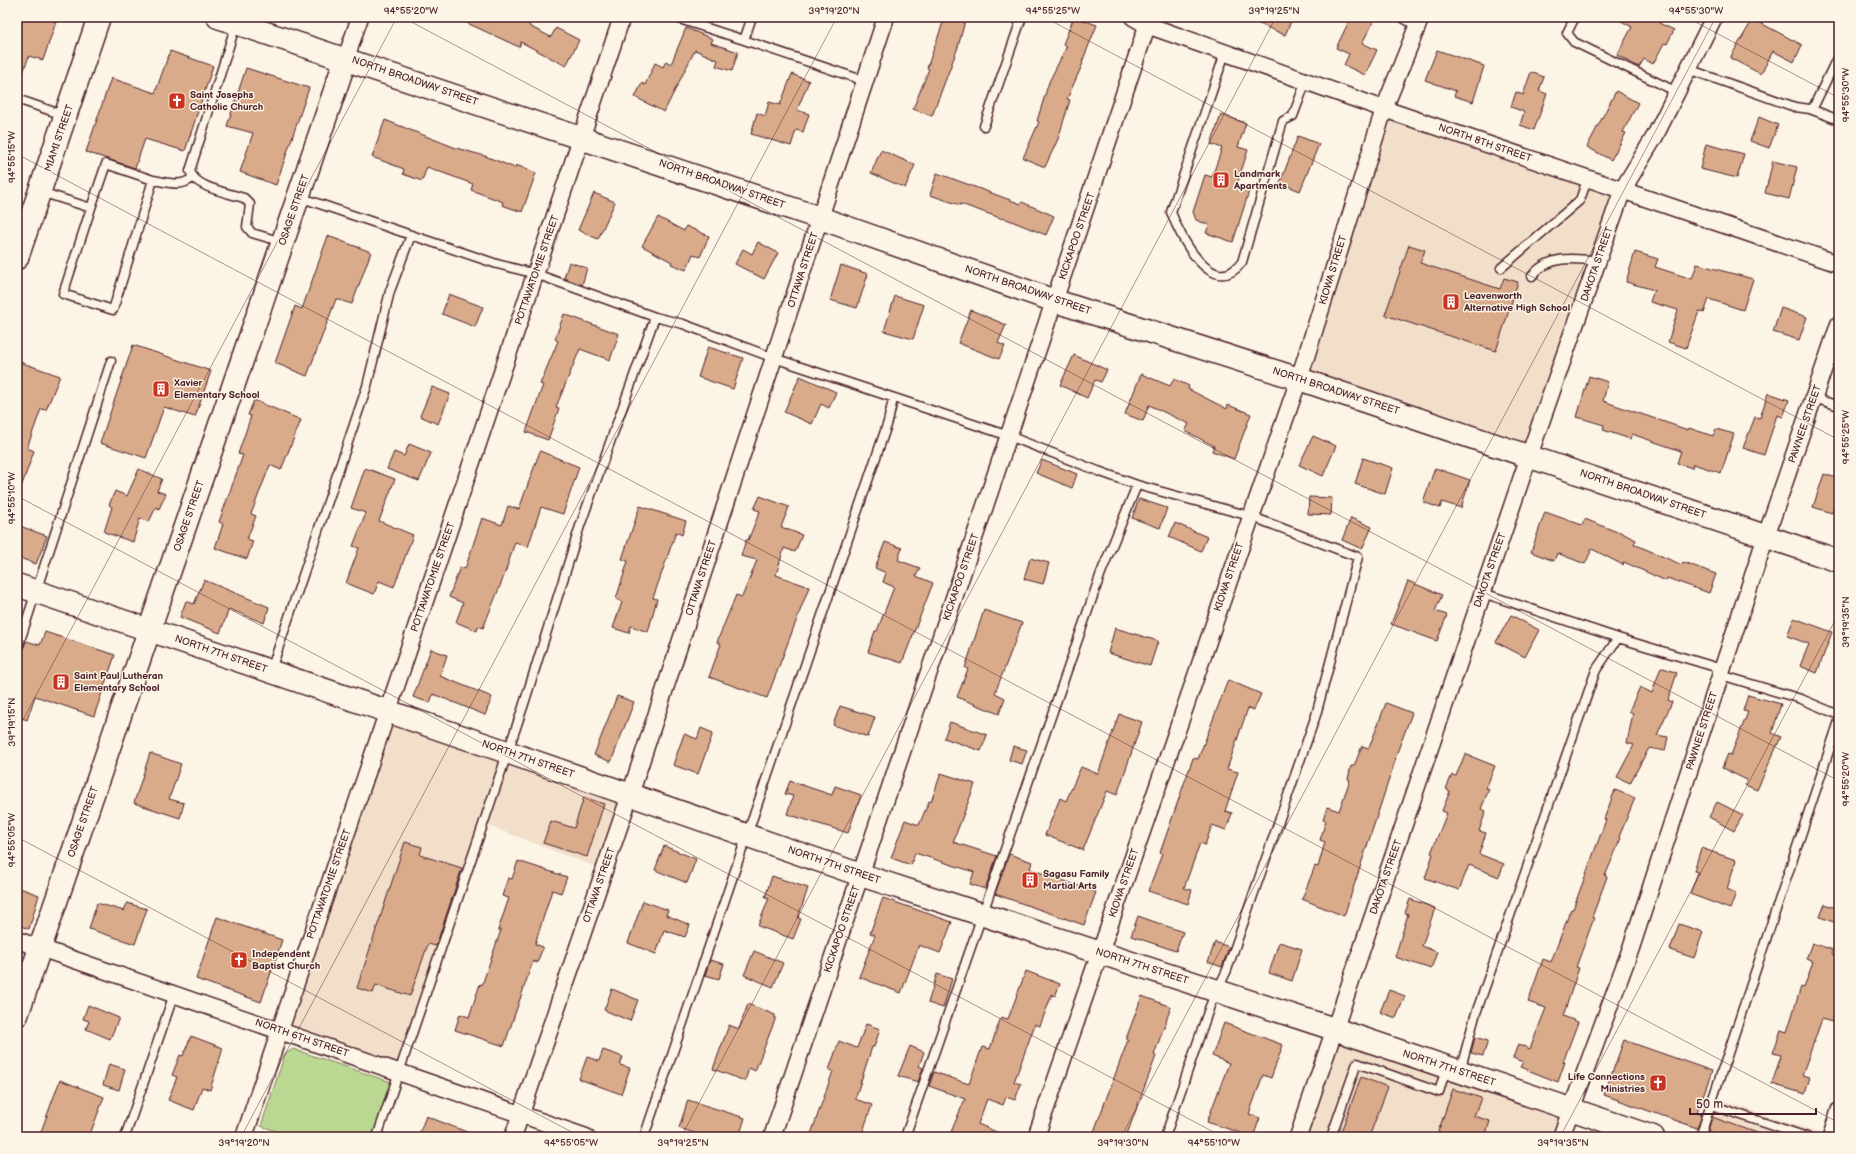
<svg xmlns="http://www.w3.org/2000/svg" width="1856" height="1154" viewBox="0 0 1856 1154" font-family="'Balsamiq Sans',sans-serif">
<rect width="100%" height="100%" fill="#fcf5e5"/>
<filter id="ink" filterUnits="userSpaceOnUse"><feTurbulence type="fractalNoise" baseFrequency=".025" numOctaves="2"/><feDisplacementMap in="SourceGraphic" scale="8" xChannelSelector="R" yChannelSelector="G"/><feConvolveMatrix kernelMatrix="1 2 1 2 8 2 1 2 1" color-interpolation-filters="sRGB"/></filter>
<g filter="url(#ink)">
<path fill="#f2dfca" d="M1384,109L1623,189L1529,456L1299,379Z
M388,711L630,795L604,870L489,826L402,1074L280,1030Z
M1334,1029L1570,1108L1560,1137H1298Z
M1717,1098L1818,1133L1816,1137H1704Z"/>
<path fill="#bad891" stroke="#827c5e" d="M293,1049L391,1082L373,1137H295L261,1126L285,1054Z"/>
<path fill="#daab8b" stroke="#4a1f2b" d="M23,17H40L56,22L43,60L29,56L19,84H17V35Z
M454,17H533L529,26L551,37L556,28L579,40L566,66L521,42L519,47Z
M945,17H966L958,47L932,116L913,109L929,69L927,68Z
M1074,17L1097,25L1082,62L1083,63L1067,99L1070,100L1058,139L1045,167L1023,158L1039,122L1037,121L1049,82L1067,46L1063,44Z
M1243,17H1293L1285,35Z
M1351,17H1376L1362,43L1377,50L1365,75L1344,65L1349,54L1336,48Z
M1614,17H1662L1659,23L1674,30L1667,44L1664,43L1653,64L1644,59L1639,67L1617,55L1632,27Z
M1753,19L1802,45L1794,62L1773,51L1761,74L1730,58Z
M686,28L713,39L711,43L738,52L732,71L716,66L718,60L695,50L664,112L635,97L642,83L645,85L655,63L663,67L666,61L671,64Z
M1437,50L1484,66L1473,102L1454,96L1456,91L1425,80Z
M170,51L213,66L185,151L145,139L135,168L86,152L111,78L155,93Z
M246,68L309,88L276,185L240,172L253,133L227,126Z
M1531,72L1544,77L1539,91L1547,94L1534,130L1520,125L1524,112L1511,107L1516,92L1523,95Z
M792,74L809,81L797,110L809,114L803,132L796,130L791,146L751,134L757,113L765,116L769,102L780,105Z
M1616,91L1638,103L1623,132L1626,133L1611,160L1587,147Z
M1221,115L1246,123L1238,147L1248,150L1237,184L1250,188L1233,242L1206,233L1209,225L1196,220L1193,212L1205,175L1212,177L1222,148L1211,144Z
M1759,117L1778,125L1769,148L1750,141Z
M385,120L456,148L485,156L515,168L516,165L536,173L522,212L502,205L503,202L471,190L473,184L427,167L422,181L403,174L404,169L372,157Z
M1298,136L1319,144L1300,191L1280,183Z
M1706,144L1744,154L1737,178L1700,169Z
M881,150L915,165L905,188L871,173Z
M1773,161L1797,167L1789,199L1765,193Z
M937,173L1021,204L1022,202L1054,216L1046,235L1004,218L1003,219L961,204L960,205L930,195Z
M594,193L615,202L598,239L578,230Z
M658,217L684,231L686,226L709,236L700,257L693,254L686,270L671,264L672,262L642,246Z
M328,236L371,252L352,304L336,299L307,376L275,363L295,306L302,309Z
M758,242L778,253L764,279L735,264L743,249L752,254Z
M1409,245L1425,250L1420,263L1500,289L1504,278L1518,282L1496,351L1385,315Z
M1635,252L1658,259L1655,267L1692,279L1697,264L1753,279L1743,310L1709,299L1704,313L1699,311L1686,348L1668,342L1678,310L1650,302L1654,290L1626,282Z
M569,262L587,268L582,285L564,278Z
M841,265L868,274L857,308L830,300Z
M449,294L483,307L475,327L442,314Z
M895,296L924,305L913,339L884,331Z
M1781,308L1807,317L1799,340L1773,332Z
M971,310L1006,325L998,343L1005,346L999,359L958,343Z
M564,314L619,334L610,360L580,349L556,407L559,408L548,440L526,432L543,385L540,384L558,341L555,339Z
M133,345L211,371L195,417L164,407L146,458L100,443Z
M708,347L743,358L733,389L698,377Z
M1074,355L1107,370L1101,382L1095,380L1087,398L1060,385Z
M17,361L60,376L46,410L41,409L27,448L34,451L19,493H17Z
M1141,374L1170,386L1174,379L1189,386L1188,389L1227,409L1228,405L1251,414L1234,459L1212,451L1214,446L1185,431L1189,424L1149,405L1143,421L1125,414Z
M800,376L836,392L829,408L821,404L812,424L784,412Z
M1589,376L1608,382L1603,401L1688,430L1689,428L1713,436L1716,429L1734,434L1721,473L1693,464L1692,468L1677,463L1681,451L1632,434L1630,439L1603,430L1604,425L1577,417Z
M432,387L450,394L438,424L420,416Z
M1768,393L1789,400L1783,417L1777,415L1764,455L1743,448L1755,417L1760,418Z
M254,400L301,420L281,470L270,465L251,514L256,516L247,539L253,541L247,559L215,548L223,524L219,522L243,455L238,454L251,416L248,415Z
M1313,436L1336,446L1323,476L1299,465Z
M409,444L431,453L419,481L387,469L394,452L404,456Z
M540,451L579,467L563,514L541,507L528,547L515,542L504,576L483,628L478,626L477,631L456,622L463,603L449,597L460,567L465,569L482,518L502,525L508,506L519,509Z
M1363,458L1393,468L1385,494L1355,484Z
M1042,460L1077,474L1072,488L1036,473Z
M365,468L395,479L379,521L413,535L394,587L379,581L374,594L346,583L359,548L353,546L366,513L351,508Z
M1435,468L1470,480L1461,508L1442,502L1440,508L1423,502Z
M139,469L162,479L157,491L166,494L159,509L156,507L149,522L140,518L133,542L104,532L112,507L109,505L115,491L127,496Z
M1824,474L1839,479V493L1832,513L1813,507Z
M760,496L789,507L781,527L802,535L795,552L784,548L776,575L809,587L767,698L709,677L721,644L717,642L736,595L742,597L757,560L741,556L746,540H748L760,511L754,509Z
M1309,497L1332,498L1331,515L1308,514Z
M1139,499L1167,508L1160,528L1132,518Z
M640,506L686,521L682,535L676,532L653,598L657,599L648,632L631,626L629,633L613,628L622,602L616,599L628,561L622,559Z
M1545,512L1582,525L1585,519L1617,532L1618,531L1636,540L1634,544L1682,565L1683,562L1716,574L1709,593L1667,578L1666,581L1624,562L1623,565L1592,549L1585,564L1557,553L1554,561L1531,552Z
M1351,518L1372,527L1362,549L1342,540Z
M1175,523L1207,537L1201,551L1169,537Z
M17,525L47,536L36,564L17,557Z
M885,542L902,548L898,560L920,568L916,576L933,583L902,663L868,652L875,631H877L894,587L883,582L886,573L875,568Z
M1030,558L1049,563L1043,584L1024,579Z
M204,580L269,607L264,623L229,609L220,633L180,617L186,601L194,604Z
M1408,581L1442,595L1435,611L1447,615L1437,641L1391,624Z
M984,610L1022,623L995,693L1005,698L999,714L957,697L968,669L965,668Z
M1511,615L1539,630L1525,657L1496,642Z
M1794,618L1832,632L1817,673L1800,666L1809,644L1787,636Z
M1115,628L1158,641L1150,666L1108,653Z
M45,632L115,655L94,716L35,696L27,720L17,716V668L26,641L40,645Z
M431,649L447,655L440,676L492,697L485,715L433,694L430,703L413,697Z
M1661,667L1677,673L1668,700L1672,702L1657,735L1668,737L1665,751L1649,748L1630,783L1617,777L1634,745L1627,743L1633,713L1629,711L1640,687L1652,693Z
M1228,680L1261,694L1254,710L1248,708L1227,769L1238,772L1225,811L1232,813L1226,830L1212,825L1205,845L1200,843L1184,888L1192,890L1188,904L1148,891L1162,854L1160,853L1193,758L1198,759Z
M1748,695L1781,704L1772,733L1781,737L1757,790L1745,785L1747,780L1722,768L1728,754L1731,755L1748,712L1743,711Z
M617,696L634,702L611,762L594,755Z
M1386,703L1412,713L1395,758H1396L1344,916L1302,899L1315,866L1318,867L1325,842L1320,840L1326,821L1323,820L1327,807L1339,811L1350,780L1348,779L1351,766H1354L1362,746L1369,748Z
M840,706L875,717L868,737L833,725Z
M1119,714L1142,722L1117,795L1107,791L1083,850L1045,835L1060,798L1066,801L1081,767L1098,774Z
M950,722L987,735L981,751L944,738Z
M701,728L713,733L698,774L673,765L684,734L697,739Z
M1013,746L1027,750L1022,764L1009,760Z
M150,753L181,764L169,799L184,803L180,818L134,803Z
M1465,754L1495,766L1486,788L1489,789L1481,809L1486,811L1479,831L1486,833L1479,854L1504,864L1499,877L1469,865L1459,890L1425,878L1433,854L1431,853L1447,813L1442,811L1450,791L1446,789L1452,775L1456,776Z
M941,773L975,784L953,842L997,856L985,889L970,884L974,872L915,853L911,865L891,858L905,820L919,825L929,801L931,802Z
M790,781L832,795L835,786L861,795L848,833L787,814L793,796L785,794Z
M1615,790L1635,798L1619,837L1621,838L1605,876L1607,877L1592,917L1594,918L1576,967L1579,968L1563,1016L1578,1022L1563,1062H1565L1558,1082L1520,1067L1523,1062L1513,1058L1518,1044L1530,1049L1546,1008L1528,1002L1543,959L1551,962L1571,909H1573L1606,820L1604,819Z
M584,797L604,804L587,857L543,843L551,821L574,828Z
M1717,802L1743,815L1734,831L1709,817Z
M405,842L422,847L420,855L462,868L436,946L428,944L410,996L376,985L373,993L357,988Z
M664,846L696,859L687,883L655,870Z
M1701,848L1736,860L1727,889L1736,893L1730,909L1690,894L1698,872L1694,871Z
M1009,854L1032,862L1030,869L1096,892L1084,925L995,894Z
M518,861L567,877L561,893L552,890L535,944L543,947L537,963L533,961L504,1046L455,1030L460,1014L469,1017L480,984L482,985L501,930H498L509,898L502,896L508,878L512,879Z
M772,876L808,888L798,918L801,919L793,939L758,926L769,898L765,897Z
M17,887L39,895L29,929L17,925Z
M883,898L952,922L940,953L919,945L901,993L859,977L875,935L870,933Z
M1410,899L1435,908L1422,946L1437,952L1431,969L1395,957L1408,914L1405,913Z
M643,901L668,910L666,915L690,925L685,937L664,930L656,954L628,943Z
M97,903L124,911L127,903L147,909L135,944L89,929Z
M1825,904L1839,909V924L1820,917Z
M1138,916L1183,932L1176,951L1131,936Z
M217,917L282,940L261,1002L196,979Z
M1679,924L1703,932L1694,958L1670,950Z
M1215,942L1229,947L1222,967L1208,962Z
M1279,942L1302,949L1292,981L1269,973Z
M1812,943L1833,950L1832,954L1839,956V1000L1832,1022L1822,1019L1802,1075L1810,1077L1805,1094L1772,1084L1781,1055L1773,1053L1781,1030L1787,1032L1801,987L1804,988L1813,962L1806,959Z
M754,951L783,963L773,987L744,975Z
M710,960L724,964L719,979L705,975Z
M1026,971L1060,984L1055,996L1052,994L1040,1026L1035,1024L1014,1082L1021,1084L1015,1100L1006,1097L1003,1105L987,1099L978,1124L1008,1137H963L951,1132L965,1099L929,1086L934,1072L969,1084L982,1047L990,1049L1001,1017L1008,1019Z
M937,974L952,979L943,1008L928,1003Z
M612,989L638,1000L630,1021L604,1010Z
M1389,990L1405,996L1396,1018L1380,1012Z
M1142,996L1171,1007L1154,1055L1156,1056L1126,1137H1092L1128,1040L1126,1039Z
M748,1004L775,1015V1020L755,1071L749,1068L745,1081L713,1069L729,1025L739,1029Z
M88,1005L119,1018L110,1039L86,1029L89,1021L83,1019Z
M1224,1023L1283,1045L1271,1078L1263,1075L1249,1114L1260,1118L1253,1137L1207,1122L1229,1063L1212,1056Z
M866,1024L880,1029L874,1047H872L855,1099L872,1105L861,1137H852L835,1131L833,1137H810L833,1071L829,1070L839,1041L857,1048Z
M191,1036L223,1048L210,1090L202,1087L194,1110L168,1100L177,1077L172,1075L180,1055L183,1056Z
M1475,1037L1488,1041L1483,1056L1471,1053Z
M1624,1040L1712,1071L1697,1112L1702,1114L1697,1128L1604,1095Z
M910,1046L924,1052L919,1066L923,1068L918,1082L898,1076Z
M603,1050L623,1057L620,1065L630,1068L621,1094L579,1079L587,1057L599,1061Z
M109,1064L125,1069L119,1090L103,1085Z
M1361,1077L1388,1087L1369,1137H1339Z
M60,1080L104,1097L89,1137H39Z
M1453,1089L1481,1098L1474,1116L1490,1121L1485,1137H1453L1438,1132Z
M688,1100L745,1118L739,1137H707L679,1128Z
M426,1116L477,1136V1137H418Z
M1712,1117L1763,1135V1137H1723L1715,1134L1708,1131Z"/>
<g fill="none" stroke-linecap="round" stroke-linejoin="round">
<g stroke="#4a1f2b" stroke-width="11">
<path id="lane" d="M673,17L744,40L752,17
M1401,17L1417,26
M1575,17L1567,33L1574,42L1677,92
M236,24L190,171C195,188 229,193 244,198L250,204L247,227L252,233L282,242
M744,40L865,81
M1225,53L1171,212C1180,237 1213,301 1242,262L1283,121L1293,116L1306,81
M1688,69L1795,107L1810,109L1839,120
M17,99L66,116
M1812,110L1839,54
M984,126L1022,17
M41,192L91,208L63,294L113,310L153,180C166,182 181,188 192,178
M91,208L106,164L153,180
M1501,268L1580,200L1588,177
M1532,276C1549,255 1573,258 1598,261
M655,317L683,324L774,358L1009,436L1098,471L1137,485L1250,516L1358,557L1316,715L1227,970L1210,1006L1165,1137
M1814,398L1839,406
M1483,593L1618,638L1722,669
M17,650L111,361
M271,670L367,386L390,291L411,235L299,197
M1721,675L1801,699L1839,715
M1460,1071L1475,1016L1596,670L1618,638
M1711,1105L1807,1137
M1605,1123L1607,1137
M125,1137L174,994
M377,1137L523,707L580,526L655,317L536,274L497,264L411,235
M644,1137L888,422L893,399
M905,1137L1101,573L1137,485
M1331,1137L1357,1063L1439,1092L1446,1068
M1700,1137L1839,721"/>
</g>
<g stroke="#4a1f2b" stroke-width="19">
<path id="street" d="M1133,17L1147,25L1384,109L1839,264
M346,58L360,17
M17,940L586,1137
M244,1137L622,17
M513,1137L630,795L886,17
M772,1137L1150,17
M1036,1137L1299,379L1384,109L1421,17
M1298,1137L1529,456L1623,189L1655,136L1714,17
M1561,1137L1631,948L1766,536L1839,324
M1831,1137L1839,1111"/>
</g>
<g stroke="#4a1f2b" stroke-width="25">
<path id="secondary" d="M218,17L820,218L1055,301L1299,379L1839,561
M17,258L99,17
M17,585L507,752L861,875L1334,1029L1653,1137
M17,1015L346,58"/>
</g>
<use href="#lane" stroke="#fcf5e5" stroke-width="8"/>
<use href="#street" stroke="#fcf5e5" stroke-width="16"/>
<use href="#secondary" stroke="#fcf5e5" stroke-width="22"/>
</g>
</g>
<path fill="none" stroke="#4a1f2b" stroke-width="1" stroke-opacity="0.45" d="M402,17L1839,781M1044,17L1839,440M1686,17L1839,98M17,154L1839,1123M17,496L1223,1137M17,731L397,17M17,837L581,1137M241,1137L837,17M681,1137L1276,17M1121,1137L1716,17M1560,1137L1839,613"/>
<defs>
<g id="church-square" transform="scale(0.9)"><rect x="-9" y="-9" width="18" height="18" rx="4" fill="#c8321e" stroke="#fcf5e5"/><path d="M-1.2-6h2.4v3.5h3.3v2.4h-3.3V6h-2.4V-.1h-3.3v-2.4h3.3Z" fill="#fff"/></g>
<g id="building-square" transform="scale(0.9)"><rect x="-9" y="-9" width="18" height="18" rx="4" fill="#c8321e" stroke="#fcf5e5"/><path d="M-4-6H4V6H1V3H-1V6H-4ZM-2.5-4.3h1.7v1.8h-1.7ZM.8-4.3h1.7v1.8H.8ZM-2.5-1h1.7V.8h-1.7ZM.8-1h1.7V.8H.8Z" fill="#fff"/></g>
</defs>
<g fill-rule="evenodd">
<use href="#church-square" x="177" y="101"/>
<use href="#building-square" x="1221" y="180"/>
<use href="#building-square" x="1451" y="302"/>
<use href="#building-square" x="161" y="389"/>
<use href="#building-square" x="61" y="682"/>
<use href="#building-square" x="1030" y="880"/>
<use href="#church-square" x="239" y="960"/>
<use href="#church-square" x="1658" y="1083"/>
</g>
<g text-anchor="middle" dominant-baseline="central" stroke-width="3" stroke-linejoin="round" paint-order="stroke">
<g font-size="10" fill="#4a1f2b" stroke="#fcf5e5">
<text transform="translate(415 81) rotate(19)">NORTH BROADWAY STREET</text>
<text transform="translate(59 138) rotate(-71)">MIAMI STREET</text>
<text transform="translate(1485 143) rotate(19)">NORTH 8TH STREET</text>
<text transform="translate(722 184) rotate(19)">NORTH BROADWAY STREET</text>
<text transform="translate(294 210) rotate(-71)">OSAGE STREET</text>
<text transform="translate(1077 236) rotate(-71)">KICKAPOO STREET</text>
<text transform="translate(1597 264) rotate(-71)">DAKOTA STREET</text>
<text transform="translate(537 270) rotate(-71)">POTTAWATOMIE STREET</text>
<text transform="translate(803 270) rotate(-72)">OTTAWA STREET</text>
<text transform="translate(1333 270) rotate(-73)">KIOWA STREET</text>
<text transform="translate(1028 290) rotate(19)">NORTH BROADWAY STREET</text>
<text transform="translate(1336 391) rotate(18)">NORTH BROADWAY STREET</text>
<text transform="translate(1805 424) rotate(-71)">PAWNEE STREET</text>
<text transform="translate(1643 494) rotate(19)">NORTH BROADWAY STREET</text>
<text transform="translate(189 516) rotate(-71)">OSAGE STREET</text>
<text transform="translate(1490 570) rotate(-71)">DAKOTA STREET</text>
<text transform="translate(433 577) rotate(-71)">POTTAWATOMIE STREET</text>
<text transform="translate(961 577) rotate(-71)">KICKAPOO STREET</text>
<text transform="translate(1229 577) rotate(-71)">KIOWA STREET</text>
<text transform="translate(701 578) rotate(-72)">OTTAWA STREET</text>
<text transform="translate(221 654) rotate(19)">NORTH 7TH STREET</text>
<text transform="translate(1702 731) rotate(-72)">PAWNEE STREET</text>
<text transform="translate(528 759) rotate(19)">NORTH 7TH STREET</text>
<text transform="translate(83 822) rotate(-71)">OSAGE STREET</text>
<text transform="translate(834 865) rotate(19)">NORTH 7TH STREET</text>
<text transform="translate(1386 877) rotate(-71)">DAKOTA STREET</text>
<text transform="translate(1124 883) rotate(-71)">KIOWA STREET</text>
<text transform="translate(329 884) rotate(-71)">POTTAWATOMIE STREET</text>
<text transform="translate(599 885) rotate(-71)">OTTAWA STREET</text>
<text transform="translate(842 929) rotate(-71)">KICKAPOO STREET</text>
<text transform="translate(1142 966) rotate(18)">NORTH 7TH STREET</text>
<text transform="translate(302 1038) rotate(19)">NORTH 6TH STREET</text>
<text transform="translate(1449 1068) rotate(18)">NORTH 7TH STREET</text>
</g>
<g font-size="10" font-weight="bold" fill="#4a1f2b" stroke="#fcf5e5" text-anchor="start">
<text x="190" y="95">Saint Josephs<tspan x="190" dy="12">Catholic Church</tspan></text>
<text x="1234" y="174">Landmark<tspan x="1234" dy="12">Apartments</tspan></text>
<text x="1464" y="296">Leavenworth<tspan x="1464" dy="12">Alternative High School</tspan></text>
<text x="174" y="383">Xavier<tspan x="174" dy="12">Elementary School</tspan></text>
<text x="74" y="676">Saint Paul Lutheran<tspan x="74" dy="12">Elementary School</tspan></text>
<text x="1043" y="874">Sagasu Family<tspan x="1043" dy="12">Martial Arts</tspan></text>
<text x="252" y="954">Independent<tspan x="252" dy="12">Baptist Church</tspan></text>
<text x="1645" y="1077" text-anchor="end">Life Connections<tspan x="1645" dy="12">Ministries</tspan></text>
</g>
</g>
<rect width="1856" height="1154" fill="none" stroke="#fcf5e5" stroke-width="44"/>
<path d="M1690 1108v6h126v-6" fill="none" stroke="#4a1f2b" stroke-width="2"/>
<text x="1696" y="1108" font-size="12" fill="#4a1f2b" stroke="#fcf5e5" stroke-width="3" paint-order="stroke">50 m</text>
<rect x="22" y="22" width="1812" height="1110" fill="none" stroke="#4a1f2b" stroke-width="1.5"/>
<g font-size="10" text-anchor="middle" fill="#4a1f2b">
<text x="411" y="14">94°55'20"W</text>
<text x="834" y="14">39°19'20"N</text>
<text x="1053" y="14">94°55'25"W</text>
<text x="1274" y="14">39°19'25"N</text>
<text x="1696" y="14">94°55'30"W</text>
<text transform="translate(1845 95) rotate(-90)" y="4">94°55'30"W</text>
<text transform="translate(11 157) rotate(-90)" y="4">94°55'15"W</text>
<text transform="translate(1845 437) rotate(-90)" y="4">94°55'25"W</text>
<text transform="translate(11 498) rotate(-90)" y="4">94°55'10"W</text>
<text transform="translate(1845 622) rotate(-90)" y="4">39°19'35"N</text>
<text transform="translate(11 722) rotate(-90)" y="4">39°19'15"N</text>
<text transform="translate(1845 779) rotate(-90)" y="4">94°55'20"W</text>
<text transform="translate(11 840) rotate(-90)" y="4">94°55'05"W</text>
<text x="244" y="1146">39°19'20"N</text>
<text x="571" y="1146">94°55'05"W</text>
<text x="683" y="1146">39°19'25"N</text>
<text x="1123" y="1146">39°19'30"N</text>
<text x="1214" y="1146">94°55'10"W</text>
<text x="1563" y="1146">39°19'35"N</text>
</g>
</svg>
